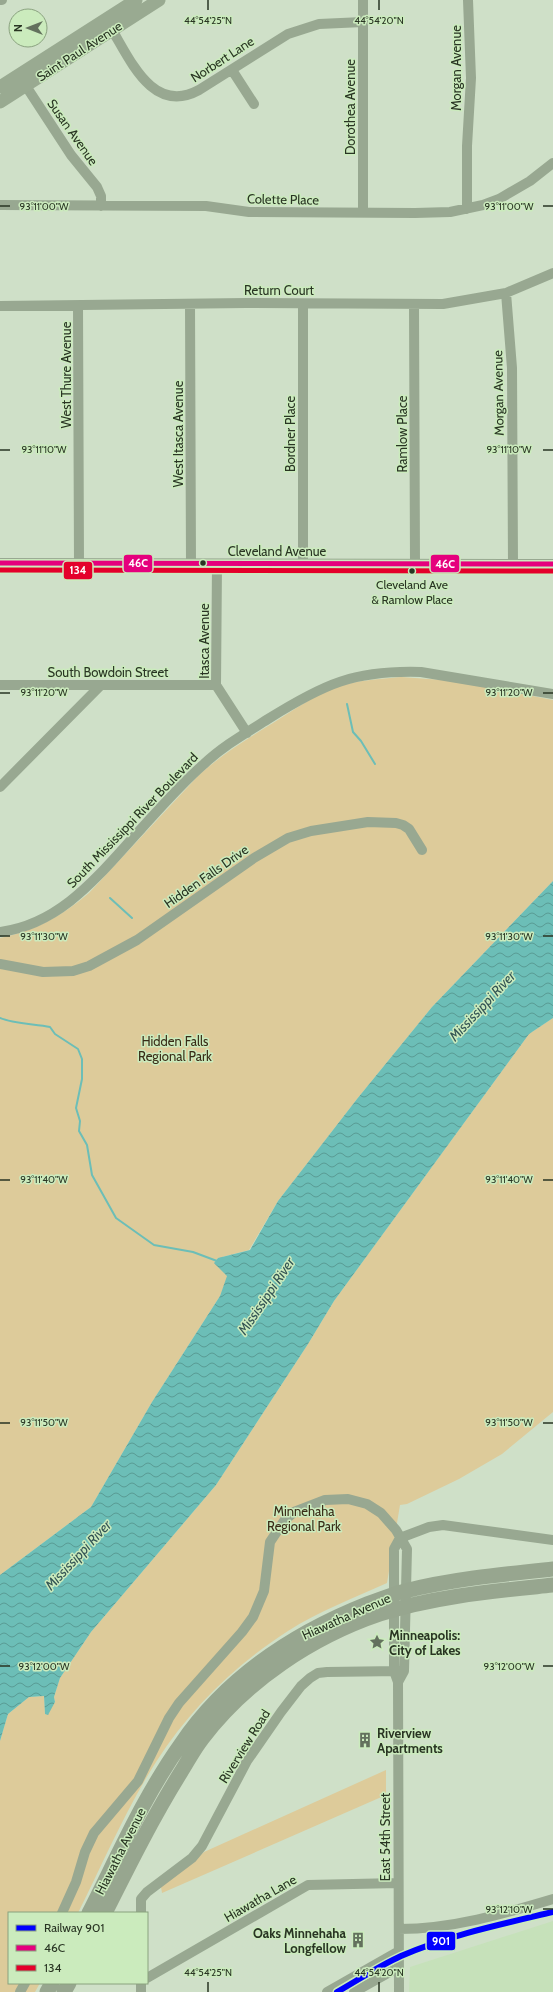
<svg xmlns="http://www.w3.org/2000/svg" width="553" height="1992" viewBox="0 0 553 1992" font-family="Cabin,sans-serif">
<defs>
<pattern id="water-waves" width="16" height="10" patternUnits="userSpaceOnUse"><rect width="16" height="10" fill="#6cbeb7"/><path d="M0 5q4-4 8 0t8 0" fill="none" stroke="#599b94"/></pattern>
</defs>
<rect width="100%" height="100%" fill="#cfe0c8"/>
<path fill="#c6e1ba" d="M553,1921V1992H409L410,1967Z"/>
<path fill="#ddcb9a" d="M401,677L456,681L553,700V881L432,1007L357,1099L278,1201L249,1250L218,1258L214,1263L228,1276L220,1296L152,1402L91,1507L0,1575V938C35,931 62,916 89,893L198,776C221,755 247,739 273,723C294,710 314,695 337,687C358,680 379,679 401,677Z
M553,1018V1412L502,1454L459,1479L407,1504L400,1505L387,1583C354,1598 319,1611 288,1631C235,1665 190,1709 156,1762C126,1809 103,1863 78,1913H9V1983H40L35,1992H0V1741L8,1714L29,1697L44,1696L45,1714L55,1702L54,1697L60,1678L91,1632L216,1485L308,1344L334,1301L529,1034Z
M386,1770V1795L162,1893L161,1887L204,1852Z"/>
<path fill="url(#water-waves)" d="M553,881V1018L529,1034L334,1301L308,1344L216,1485L91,1632L60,1678L54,1697L55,1702L48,1715L45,1714L44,1696L29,1697L8,1714L0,1741V1575L91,1507L152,1402L220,1296L227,1276L214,1263L218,1258L250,1250L278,1201L357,1099L432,1007Z"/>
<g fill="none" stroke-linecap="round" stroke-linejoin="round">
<path stroke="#6cbeb7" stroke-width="2" d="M347,704L353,732L361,741L375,764
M110,898L132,918
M0,1018C13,1024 35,1024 50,1027L55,1034L78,1049L82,1059V1079L76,1108L80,1121L79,1131L87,1145L92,1175L116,1218L154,1245L193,1252L217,1261"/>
<path stroke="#98a891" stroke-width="10" d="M0,0H2
M363,0V213
M109,25C129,56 151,116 199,90L288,34L319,24L363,22
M232,70L254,104
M22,80L71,155L97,187L101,196V206
M0,205L206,206L249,212L415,213L450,212L483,205L499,199L530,181L553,163
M467,209V146L471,78L468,0
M506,293L512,368L513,564
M190,304L191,564
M303,304V564
M414,304L415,564
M0,306L246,303L443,304L506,293L553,273
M78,306L79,563
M0,563L553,564
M217,564L216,685L247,733
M0,685H216
M0,787L101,685
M0,932C63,924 101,872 141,829C161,807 181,784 204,764C223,746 246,733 268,719C324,684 354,670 421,672L553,694
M0,964L43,972L73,971L89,966L137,940L254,858L288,838L311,831L368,822L396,823L403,825L409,829L422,850
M400,1538L429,1527L443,1525L553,1540
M62,1913L76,1882L85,1852L94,1833L138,1781L169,1718L179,1703L242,1632L253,1617L264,1591L270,1542L284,1521L294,1512L325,1500L348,1499L367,1504L381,1513L396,1530L407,1549L404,1671L398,1682
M141,1913V1899L147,1892L192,1858L202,1846L247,1761L281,1712L301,1686L310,1678L318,1673L327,1672L399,1671
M399,1929C452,1929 503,1914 553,1899
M147,1978L308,1885L398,1883
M20,1992L25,1983
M141,1992V1983
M327,1992L399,1951
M354,1992L399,1967
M399,1992L398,1682L394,1671V1549L400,1538"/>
<path stroke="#99aa91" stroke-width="13" d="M0,87L136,0
M0,102L159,0"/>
<path stroke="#97a68f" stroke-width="15" d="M89,1913C118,1856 144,1796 181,1744C226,1678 294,1633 367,1604C380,1600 392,1594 405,1591C452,1579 505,1574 553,1569
M105,1913C129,1865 153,1817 181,1772C188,1761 194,1749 202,1739C246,1681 312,1637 380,1614C435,1596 496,1591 553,1585
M47,1992L52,1983
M64,1992L69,1983"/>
<g stroke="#cbebbd" stroke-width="8">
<path id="bus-1" d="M0,563L553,564"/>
</g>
<g stroke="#cbebbd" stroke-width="8">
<path id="bus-2" d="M0,570L553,571"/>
</g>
<use href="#bus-1" stroke="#e5007d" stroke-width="5"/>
<use href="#bus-2" stroke="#e4002b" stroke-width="5"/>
<g stroke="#cbebbd" stroke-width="9">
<path id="rail-1" d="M337,1992C358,1980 379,1966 401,1956C449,1935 502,1924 553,1912"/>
</g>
<use href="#rail-1" stroke="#00f" stroke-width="6"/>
</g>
<path fill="none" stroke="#293523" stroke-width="1.5" d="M208,0V10M379,0V10M0,206H10M543,206H553M0,450H10M543,450H553M0,693H10M543,693H553M0,936H10M543,936H553M0,1180H10M543,1180H553M0,1423H10M543,1423H553M0,1666H10M543,1666H553M543,1909H553M208,1982V1992M379,1982V1992"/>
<defs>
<g id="sight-bare" transform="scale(1.2)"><path d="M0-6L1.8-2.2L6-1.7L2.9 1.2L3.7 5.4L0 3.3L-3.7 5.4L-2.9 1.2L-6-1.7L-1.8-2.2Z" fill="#63715d" stroke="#cbebbd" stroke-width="2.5" paint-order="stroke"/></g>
<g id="building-bare" transform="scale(1.2)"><path d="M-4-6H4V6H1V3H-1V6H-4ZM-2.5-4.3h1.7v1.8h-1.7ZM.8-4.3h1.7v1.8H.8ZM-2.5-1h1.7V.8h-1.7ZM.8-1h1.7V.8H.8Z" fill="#63715d" stroke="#cbebbd" stroke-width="2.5" paint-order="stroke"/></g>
</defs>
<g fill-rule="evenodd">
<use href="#sight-bare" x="377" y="1642"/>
<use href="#building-bare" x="365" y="1740"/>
<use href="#building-bare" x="358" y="1940"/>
</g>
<g fill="#293523" stroke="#cbebbd" stroke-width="1.5">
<circle cx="203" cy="563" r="3.5"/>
<circle cx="412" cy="571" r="3.5"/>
</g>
<g text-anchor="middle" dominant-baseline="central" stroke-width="3" stroke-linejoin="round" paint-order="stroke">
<g font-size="12" fill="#293523" stroke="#cbebbd">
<text x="412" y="584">Cleveland Ave<tspan x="412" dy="15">&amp; Ramlow Place</tspan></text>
</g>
<g font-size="13" fill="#293523" stroke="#cbebbd">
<text transform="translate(79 51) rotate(-33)">Saint Paul Avenue</text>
<text transform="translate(222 59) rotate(-33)">Norbert Lane</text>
<text transform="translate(456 68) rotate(-90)">Morgan Avenue</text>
<text transform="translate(350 107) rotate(-90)">Dorothea Avenue</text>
<text transform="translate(73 132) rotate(55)">Susan Avenue</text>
<text transform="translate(283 199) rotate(1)">Colette Place</text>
<text x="279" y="290">Return Court</text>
<text transform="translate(66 375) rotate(-90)">West Thure Avenue</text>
<text transform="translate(498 393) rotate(-91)">Morgan Avenue</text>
<text transform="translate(178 434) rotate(-90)">West Itasca Avenue</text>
<text transform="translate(290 434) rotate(-90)">Bordner Place</text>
<text transform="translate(402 434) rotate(-90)">Ramlow Place</text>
<text x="277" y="551">Cleveland Avenue</text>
<text transform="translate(204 641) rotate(-90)">Itasca Avenue</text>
<text x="108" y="672">South Bowdoin Street</text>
<text transform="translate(132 820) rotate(-46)">South Mississippi River Boulevard</text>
<text transform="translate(206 876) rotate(-35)">Hidden Falls Drive</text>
<text transform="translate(346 1616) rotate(-24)">Hiawatha Avenue</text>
<text transform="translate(244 1746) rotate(-58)">Riverview Road</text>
<text transform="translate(385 1837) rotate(-90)">East 54th Street</text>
<text transform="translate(120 1851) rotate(-63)">Hiawatha Avenue</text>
<text transform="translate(260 1898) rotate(-30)">Hiawatha Lane</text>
</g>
<g font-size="13" fill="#392b16" stroke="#cbebbd">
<text x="175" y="1041">Hidden Falls<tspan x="175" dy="15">Regional Park</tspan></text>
<text x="304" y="1511">Minnehaha<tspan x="304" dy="15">Regional Park</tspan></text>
</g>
<g font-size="13" font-weight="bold" fill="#293523" stroke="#cbebbd" text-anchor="start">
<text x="389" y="1635">Minneapolis:<tspan x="389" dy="15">City of Lakes</tspan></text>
<text x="377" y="1733">Riverview<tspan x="377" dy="15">Apartments</tspan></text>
<text x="346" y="1933" text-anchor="end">Oaks Minnehaha<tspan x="346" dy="15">Longfellow</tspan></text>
</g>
<g font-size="14" font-style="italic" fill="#335454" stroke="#cbebbd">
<text transform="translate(482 1006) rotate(-47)">Mississippi River</text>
<text transform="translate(266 1296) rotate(-56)">Mississippi River</text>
<text transform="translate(78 1555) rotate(-47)">Mississippi River</text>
</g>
</g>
<g font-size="10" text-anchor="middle" fill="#293523" stroke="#cbebbd" stroke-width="3" stroke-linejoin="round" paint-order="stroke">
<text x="208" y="24">44°54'25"N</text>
<text x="379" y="24">44°54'20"N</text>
<text x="509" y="210">93°11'00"W</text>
<text x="44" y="210">93°11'00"W</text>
<text x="509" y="453">93°11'10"W</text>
<text x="44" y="453">93°11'10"W</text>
<text x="509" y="696">93°11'20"W</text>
<text x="44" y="696">93°11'20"W</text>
<text x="509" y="940">93°11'30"W</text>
<text x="44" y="940">93°11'30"W</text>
<text x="44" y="1183">93°11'40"W</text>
<text x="509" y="1183">93°11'40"W</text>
<text x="44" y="1426">93°11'50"W</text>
<text x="509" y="1426">93°11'50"W</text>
<text x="44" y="1670">93°12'00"W</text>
<text x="509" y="1670">93°12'00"W</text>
<text x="509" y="1913">93°12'10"W</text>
<text x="208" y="1976">44°54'25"N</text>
<text x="379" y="1976">44°54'20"N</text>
</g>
<g stroke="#cbebbd" stroke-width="1.5">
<rect x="123" y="554" width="30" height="19" rx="4" fill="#e5007d"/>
<rect x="430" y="554" width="30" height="19" rx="4" fill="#e5007d"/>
<rect x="63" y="561" width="30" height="19" rx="4" fill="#e4002b"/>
<rect x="426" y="1931" width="30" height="20" rx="4" fill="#00f"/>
</g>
<g font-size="11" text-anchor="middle" font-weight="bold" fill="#fff">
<text x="138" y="567">46C</text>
<text x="445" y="568">46C</text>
<text x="78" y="574">134</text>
<text x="441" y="1945">901</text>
</g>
<rect x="8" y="1912" width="140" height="72" fill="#cbebbd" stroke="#8aa27f"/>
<rect x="16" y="1925" width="20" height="6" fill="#0000ff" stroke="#8aa27f"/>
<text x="44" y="1932" font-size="12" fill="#293523">Railway 901</text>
<rect x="16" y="1945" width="20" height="6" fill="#e5007d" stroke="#8aa27f"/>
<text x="44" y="1952" font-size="12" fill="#293523">46C</text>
<rect x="16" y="1965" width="20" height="6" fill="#e4002b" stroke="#8aa27f"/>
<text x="44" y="1972" font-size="12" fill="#293523">134</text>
<g transform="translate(28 28) rotate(270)"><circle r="19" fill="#cbebbd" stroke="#8aa27f"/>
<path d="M0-3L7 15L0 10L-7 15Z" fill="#63715d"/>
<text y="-6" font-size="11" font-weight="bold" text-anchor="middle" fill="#293523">N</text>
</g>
</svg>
